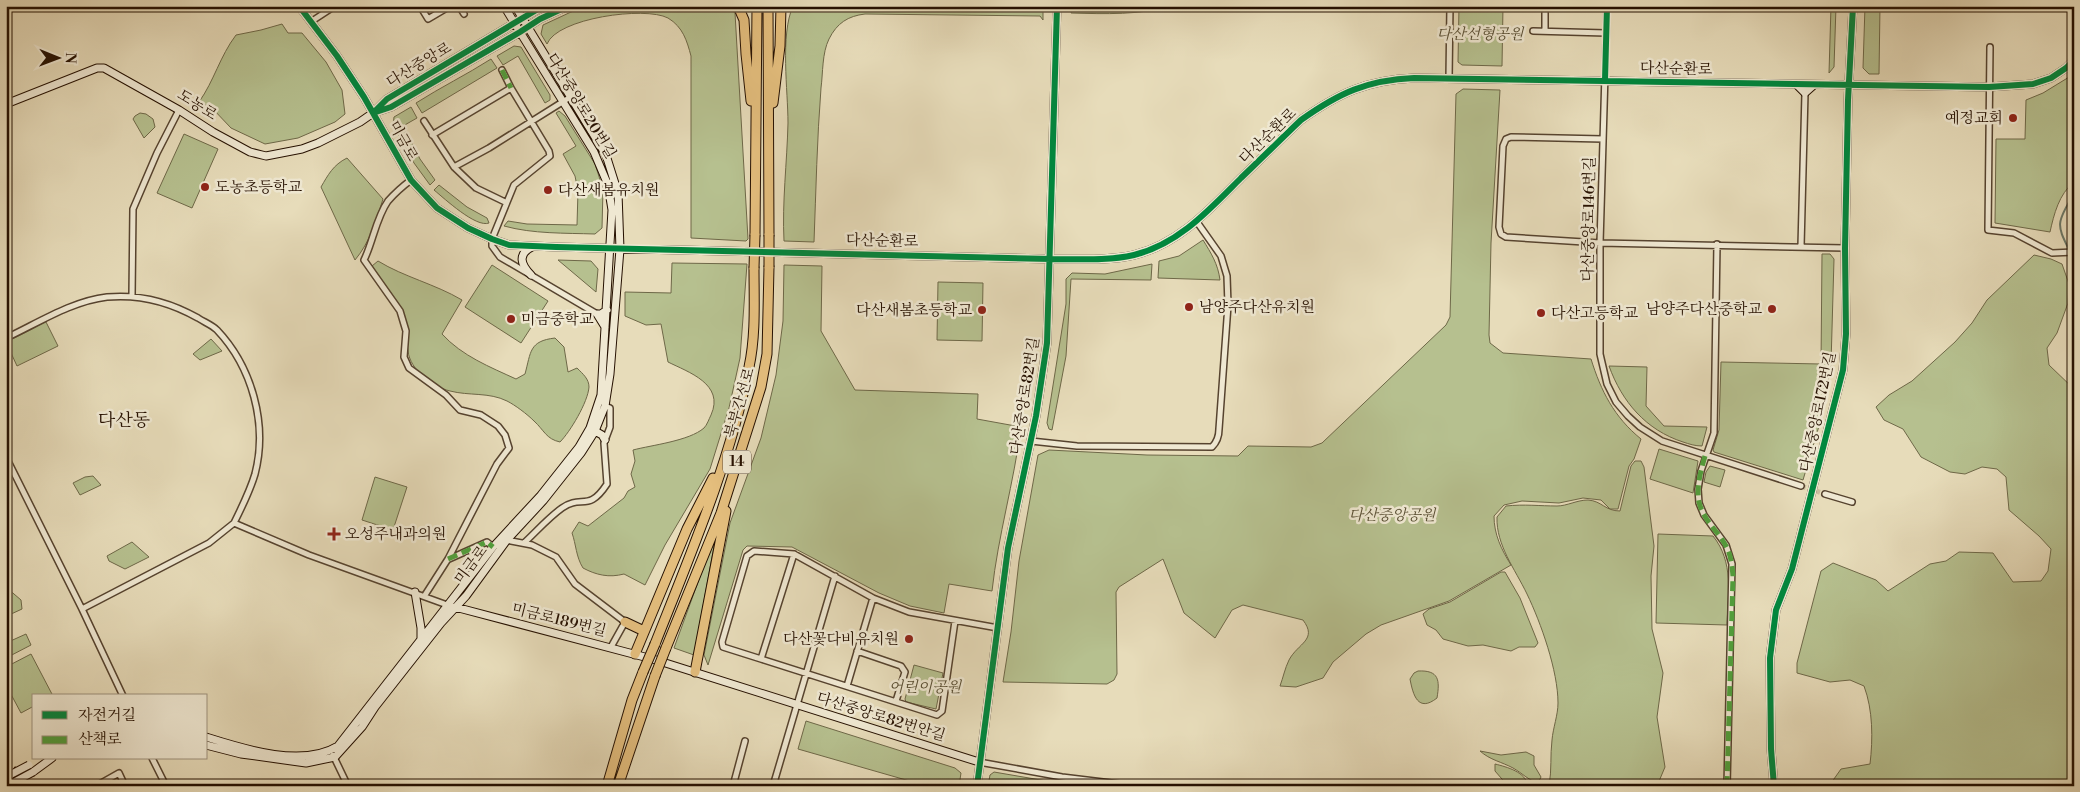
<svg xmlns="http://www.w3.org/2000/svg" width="2080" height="792" viewBox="0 0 2080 792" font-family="'Libre Bodoni','Noto Serif KR',serif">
<rect width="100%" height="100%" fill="#e7dcba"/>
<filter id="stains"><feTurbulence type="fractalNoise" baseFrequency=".004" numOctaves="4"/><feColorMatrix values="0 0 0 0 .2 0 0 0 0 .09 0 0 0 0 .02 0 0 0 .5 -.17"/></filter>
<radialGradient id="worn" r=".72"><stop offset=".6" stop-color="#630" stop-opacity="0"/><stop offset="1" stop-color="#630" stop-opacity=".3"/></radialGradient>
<path fill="#b6c08f" stroke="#6e6848" d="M589,6H727L735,13L748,239L746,241L691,238V56C687,41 683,27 668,18C645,6 557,18 547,44L541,34L543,25L571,12Z
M793,6H1038L1043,12V20L1040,16L865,14C848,16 837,23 829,39C822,53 823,73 821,88C817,139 816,190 814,242L784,241C782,202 787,163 788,123C788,91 780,35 793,6Z
M1073,6H1173C1139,15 1106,14 1071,13Z
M1459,6H1503L1502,66L1462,65L1458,62Z
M1831,6H1836L1834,67L1829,73Z
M1865,6H1880L1879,74H1869L1863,68Z
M282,24L288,33H302L326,62L342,90L345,114L335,122L298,138L265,144L231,128L212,108L199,102C214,81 220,56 236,35L261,30Z
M514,46L521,47L550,95V100L545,103L518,56L503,65L497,56Z
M491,59L497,68L422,113L416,103C441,87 466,75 491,59Z
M2074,74V182C2059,194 2054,214 2050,232L1995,223L1996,139H2025L2026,100L2043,93Z
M1463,89L1500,90L1491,243L1489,335L1490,343L1503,353L1591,359C1601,391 1614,417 1641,439L1634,459L1629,466L1618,509H1610L1601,500L1583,498L1559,503L1522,501L1504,505L1494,516C1494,534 1501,549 1511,565L1449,601L1381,625L1366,634L1333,662L1323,678L1296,687L1280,686C1283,678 1285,668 1289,660C1298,643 1318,640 1303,620L1243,605L1232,610L1215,638L1184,613L1163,559L1119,587L1116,592L1117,674L1114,680L1107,684L1003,682L1011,632L1019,561L1038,455L1049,450L1147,455L1238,456L1248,446L1311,447L1322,443L1446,325L1450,317L1456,94Z
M411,107L417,118L403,126L420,159L435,180L430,185L414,163L393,125L394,117Z
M559,111L565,116L595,164L603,189L602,228L595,234C565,233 533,234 504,226L508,221L527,224L577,225L578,191L575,176L563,154L576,146L556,113Z
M140,113L146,114L153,119L155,127L144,138L133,119L135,116Z
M184,134L218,149L192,208L157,193Z
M347,158L383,199C376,221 370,242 355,260L321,187C328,175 333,165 347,158Z
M439,185L467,207L487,218L489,223C476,228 445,199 434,190Z
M1203,240C1211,253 1218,264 1220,280L1158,278L1159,261L1179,256Z
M1822,254H1830L1834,259L1831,364L1819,426L1803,480L1714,452L1713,450L1719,430L1721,362L1821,364Z
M2034,255L2051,259L2062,264L2069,284L2068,303L2057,333L2047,348L2049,365L2074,389V786H1829L1841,769L1870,764C1873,739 1873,710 1864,686L1850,680L1830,682L1797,673V663L1821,571L1833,563L1876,580L1888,591L1930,564L1946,561L1959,552L1993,553L2013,582L2041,581L2048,571L2051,549L2039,536L2009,510L2006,477L1997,469L1982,467L1965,474L1950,472L1921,457L1903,429L1884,420L1876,407L1889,395L1912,381L1955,342L1972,323L1987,300Z
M558,260L591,261L598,269L596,292Z
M378,261C404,277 435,284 462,300L442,334C462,356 490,367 516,379L525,374C531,352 529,341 555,338L564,347L568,372L577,368C583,374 589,379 589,387C588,402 570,432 560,442C546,439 544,430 534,421C527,414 515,405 507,401C489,392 469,396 450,391C433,387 410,370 408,351C406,338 409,327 403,314C395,297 379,283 372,266Z
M672,263L747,264L740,358L729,408L710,469L665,545L645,585L624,574C609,578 596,575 583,568C576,557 576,544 572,533L579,522L588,526L624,498L628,491L635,487L631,474L635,461L633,450C652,445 689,441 704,428C707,425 709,419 711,415C725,384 688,372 668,362L661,324L646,325L625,316V292L671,293Z
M1152,264L1151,280L1071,279L1066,356L1052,430L1049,429L1047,423L1066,304V279L1072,273L1105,274Z
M492,265L548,301L521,343L465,307Z
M784,265L822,266L821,331L855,390L978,394L977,419L1021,427C1014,482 998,536 992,591L949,584L944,613L910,606L879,593L792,547L747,546L743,550L708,665L704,655L730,523L761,438L776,375L783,321Z
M938,282L983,283L982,341L937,340Z
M46,322L58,346L17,366L6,342Z
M211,339L222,351L200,360L193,354Z
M1609,366L1647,367L1646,406L1664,426L1707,427L1702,446C1695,446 1689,444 1683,442C1646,430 1622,402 1609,366Z
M1659,449L1698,461L1693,493L1650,479Z
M1635,461H1641L1644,467L1654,546L1651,576L1652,629L1663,673L1657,717L1665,767L1657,786H1549C1552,769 1550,756 1552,740C1553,728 1558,715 1558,703C1558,671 1541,623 1527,594C1515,569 1496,545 1497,517L1506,506C1524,504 1540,506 1557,506C1567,506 1577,500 1588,500C1602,501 1605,511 1620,511L1631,466Z
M1710,466L1725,470L1720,487L1704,482L1706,472Z
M93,476L101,485L80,495L73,483L85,477Z
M375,477L407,487L393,530L362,520Z
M717,530L694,655L674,648Z
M1658,534L1713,536C1734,562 1728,594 1727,625L1656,623Z
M132,542L149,557L125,569L109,561L107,556Z
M1501,572H1505L1520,598L1538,643L1535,647H1519L1511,651L1483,645L1468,646L1443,639L1436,630L1427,625L1423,614L1429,609L1450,602Z
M7,588L21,600L22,609L9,615L6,609Z
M26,634L31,645L6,658V643Z
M31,654L53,696H34V706L21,713L6,685V667Z
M914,665L943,673L936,709L906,702L905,699Z
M1418,671C1439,670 1440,680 1437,698C1418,713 1413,695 1410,679L1414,673Z
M806,721L955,768L961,773L959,786H927L798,749Z
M1480,751L1501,755L1526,752L1534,756V765L1541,777L1538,783C1528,780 1522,773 1513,768C1502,762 1490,760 1480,751Z
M1495,764C1507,767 1526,772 1528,786H1508L1495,771Z
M994,772L1064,784L1075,786H988L990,775Z"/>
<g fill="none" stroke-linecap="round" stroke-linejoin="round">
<path stroke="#6a7766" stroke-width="2" d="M2074,194C2053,227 2058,226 2074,260"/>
<path stroke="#cabd9e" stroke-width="5" stroke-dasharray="5 2.5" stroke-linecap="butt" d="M1801,486L1825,494"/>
<g stroke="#56432f" stroke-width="8">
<path id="street" d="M420,6L428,19L450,6
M459,6L464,14
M1607,6L1600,243V354L1607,384L1616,402L1628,416L1640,427L1662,441L1801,486
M312,21L335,6
M1533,31L1606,33
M1545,31V6
M1990,47L1988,230L2014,233L2052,253L2074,252
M502,70L511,88
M1449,78L1450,6
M424,121L454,167L476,188L505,202
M432,135L511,88L549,151L550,156L514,185L492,239V246L500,257L597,314
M1603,139L1511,137L1506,139L1503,146L1499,227L1501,234L1506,237L1600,243L1845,248
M454,167L489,148L572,96
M411,180C403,186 395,193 388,201C376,218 373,242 364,260L400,311L406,331L404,357L409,368L446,395L460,410L481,415L498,426L505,435L509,448L497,464L448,559L425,595
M2074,223V233
M1717,244L1714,433L1701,471L1698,489L1699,503L1704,515L1726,545L1732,564L1727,786
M1801,246L1805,93
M132,296L133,209L157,153L179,110
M6,338C38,323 72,301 107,297C140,294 170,302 198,318C204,322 212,325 217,330C252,367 268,424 255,474C250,491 242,507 234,523
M1031,441L1077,446L1212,447C1217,442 1219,436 1219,429L1228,305L1227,276L1221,256L1197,222
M6,457L82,609L123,696
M1825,494L1852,502
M506,540L532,545L556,557L575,584L625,622L611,647
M524,543C536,532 548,518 562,508C582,494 588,513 607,484L604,443L610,427V408L605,406
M449,559L487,542L493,547
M82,609L209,543L234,523L309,555L450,606
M955,621L942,711L937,715L761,659L794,554L873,598L909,612L998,628
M857,651L901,666L905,672L896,701
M761,659L723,647L722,642L747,556L754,551L794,554
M847,686L873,598
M333,755L346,782
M152,758L166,786
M979,762L1062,777L1136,786
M96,786L119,773L125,786
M335,786L346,782L348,786
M733,786L745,741
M773,786L835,576"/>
</g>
<g stroke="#251001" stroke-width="9">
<path id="secondary" d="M299,6L337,56L364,97L411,180L437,208L468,228L492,239L509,245L556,247L1051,259C1079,259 1108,261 1134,255C1179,244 1210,209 1241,178C1261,159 1281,139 1301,120C1339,93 1367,80 1414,78L1989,87L2033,84L2051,78L2066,68L2074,60
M1797,85L1805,93L1814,85
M6,104L97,68H104L179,110L213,132L250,152L266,156L302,149L318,143L360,122L373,113L387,99L543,6
M376,112L391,107L520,32L540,19L568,6
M531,275C521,265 517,254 532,247
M605,327L597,314H601L607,310
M595,431L602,435L605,440
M415,592L421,628V638
M455,607L656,660L979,762
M206,737C244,749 302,768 338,746L493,547L541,495L579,447L590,428L601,395L612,210L608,185L594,152L504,6
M206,745L241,754L306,763L335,757L362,727L375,707L441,623L466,596L507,540L543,501L581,453L595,431L605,406L610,374L620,249L618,193L606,155L515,6
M33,772L52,758
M977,786L1008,548L1036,416L1047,343L1057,6
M1774,786L1771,749L1770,658L1776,610L1792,569L1843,370L1846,334L1845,248L1848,100L1853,6"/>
</g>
<g stroke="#251001" stroke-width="11">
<path id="highway" d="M738,6L744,20L746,54L751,101
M768,6L769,235
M773,103L780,46L781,6
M755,235L757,6
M625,622L644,631
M655,644C691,553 730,462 749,367C756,335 754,300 754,268
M666,648L721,513L761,387L767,354L769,267
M635,654L687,529L713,478
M695,672L726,511
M607,786L632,700L643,672
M618,786L655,676"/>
</g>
<use href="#street" stroke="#efe8d2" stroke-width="5"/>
<use href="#secondary" stroke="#efe8d2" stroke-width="7"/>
<use href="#highway" stroke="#e4be7d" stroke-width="9"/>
<path stroke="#251001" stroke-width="2" stroke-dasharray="9 9" stroke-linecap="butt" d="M6,751L25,786"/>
<g stroke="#251001" stroke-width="9" stroke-linecap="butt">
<path id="secondary-bridge" d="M6,777L29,765
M9,785L33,772"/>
</g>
<g stroke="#251001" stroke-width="11" stroke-linecap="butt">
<path id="highway-bridge" d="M769,235V267
M754,268L755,235
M643,672L655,644
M655,676L666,648"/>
</g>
<use href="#secondary-bridge" stroke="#efe8d2" stroke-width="7"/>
<use href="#highway-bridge" stroke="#e4be7d" stroke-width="9"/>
<path stroke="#50a03c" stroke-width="5" stroke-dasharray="10 5" stroke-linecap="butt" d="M502,70L511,88
M1705,456C1701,470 1696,487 1699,502C1703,520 1718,531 1726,546C1731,555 1732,565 1733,576L1727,786
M448,559L487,542L493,547"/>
<g stroke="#efe8d2" stroke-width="9">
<path id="cycleway" d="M299,6L337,56L364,97L411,180L437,208L468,228L492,239L509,245L556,247L1051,259C1079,259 1108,261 1134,255C1179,244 1210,209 1241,178C1261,159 1281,139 1301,120C1339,93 1367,80 1414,78L1989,87L2033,84L2051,78L2066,68L2074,60
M1605,80L1607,6
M375,111L387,99L543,6
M373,113L391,107L520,32L540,19L568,6
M977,786L1008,548L1036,416L1047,343L1057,6
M1774,786L1771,749L1770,658L1776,610L1792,569L1843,370L1846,334L1845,248L1848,100L1853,6"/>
</g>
<use href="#cycleway" stroke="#00873e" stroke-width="6"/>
</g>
<g fill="#8f2418" stroke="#efe8d2" stroke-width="2">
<circle cx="2013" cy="118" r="5"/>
<circle cx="205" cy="187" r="5"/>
<circle cx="548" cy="190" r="5"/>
<circle cx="1189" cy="307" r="5"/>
<circle cx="1772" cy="309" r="5"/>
<circle cx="982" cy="310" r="5"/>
<circle cx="1541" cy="313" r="5"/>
<circle cx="511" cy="319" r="5"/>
<path d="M331.5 526.5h5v5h5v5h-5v5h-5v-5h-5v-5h5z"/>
<circle cx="909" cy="639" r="5"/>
</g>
<g text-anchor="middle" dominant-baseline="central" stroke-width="5" stroke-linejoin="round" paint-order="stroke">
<rect fill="#efe8d2" stroke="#625140" stroke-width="1" x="723" y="450.5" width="28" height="23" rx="4"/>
<g font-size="14" font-weight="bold" fill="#251001">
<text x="737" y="462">14</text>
</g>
<g font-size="15" font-style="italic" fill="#584e33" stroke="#efe8d2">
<text x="1480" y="34">다산선형공원</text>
<text x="1392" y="515">다산중앙공원</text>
<text x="925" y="687">어린이공원</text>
</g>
<g font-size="15" fill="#251001" stroke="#efe8d2">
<text transform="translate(419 65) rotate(-31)">다산중앙로</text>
<text transform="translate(1676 69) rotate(1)">다산순환로</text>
<text transform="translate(197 105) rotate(32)">도농로</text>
<text transform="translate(581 106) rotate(59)">다산중앙로20번길</text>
<text transform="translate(1268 136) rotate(-44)">다산순환로</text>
<text transform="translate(403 141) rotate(61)">미금로</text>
<text transform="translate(1589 219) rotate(-89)">다산중앙로146번길</text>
<text transform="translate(882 241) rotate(1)">다산순환로</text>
<text transform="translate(1025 396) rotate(-81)">다산중앙로82번길</text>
<text transform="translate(740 403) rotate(-74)">북부간선로</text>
<text transform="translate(1818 412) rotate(-78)">다산중앙로172번길</text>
<text transform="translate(471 565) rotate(-53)">미금로</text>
<text transform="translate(559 620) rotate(14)">미금로189번길</text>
<text transform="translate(881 717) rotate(17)">다산중앙로82번안길</text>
</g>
<g font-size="15" fill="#251001" stroke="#efe8d2" text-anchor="start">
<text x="2003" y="118" text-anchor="end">예정교회</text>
<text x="215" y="187">도농초등학교</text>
<text x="558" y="190">다산새봄유치원</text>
<text x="1199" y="307">남양주다산유치원</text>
<text x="1762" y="309" text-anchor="end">남양주다산중학교</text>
<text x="972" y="310" text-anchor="end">다산새봄초등학교</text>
<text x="1551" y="313">다산고등학교</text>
<text x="521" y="319">미금중학교</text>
<text x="345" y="534">오성주내과의원</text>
<text x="899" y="639" text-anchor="end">다산꽃다비유치원</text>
</g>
<g font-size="18" fill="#251001" stroke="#efe8d2">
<text x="124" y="420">다산동</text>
</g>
</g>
<rect width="2080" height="792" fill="none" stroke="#e7dcba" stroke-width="25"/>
<rect x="8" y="8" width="2065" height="777" fill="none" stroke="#251001" stroke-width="2.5"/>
<rect x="12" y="12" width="2055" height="767" fill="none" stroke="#251001"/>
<rect x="32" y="694" width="175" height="65" fill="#efe8d2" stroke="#9e927e"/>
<rect x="42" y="711" width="25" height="8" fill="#00873e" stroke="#9e927e"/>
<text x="78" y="720" font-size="15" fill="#251001">자전거길</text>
<rect x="42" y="736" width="25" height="8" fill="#50a03c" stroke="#9e927e"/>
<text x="78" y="744" font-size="15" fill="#251001">산책로</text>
<g transform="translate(58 58) rotate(91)" stroke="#efe8d2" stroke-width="4" paint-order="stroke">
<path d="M0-4L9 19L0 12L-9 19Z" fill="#251001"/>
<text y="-8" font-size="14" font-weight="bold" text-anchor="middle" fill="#251001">N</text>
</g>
<rect width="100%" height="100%" filter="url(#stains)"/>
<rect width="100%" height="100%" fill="url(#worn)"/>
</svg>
